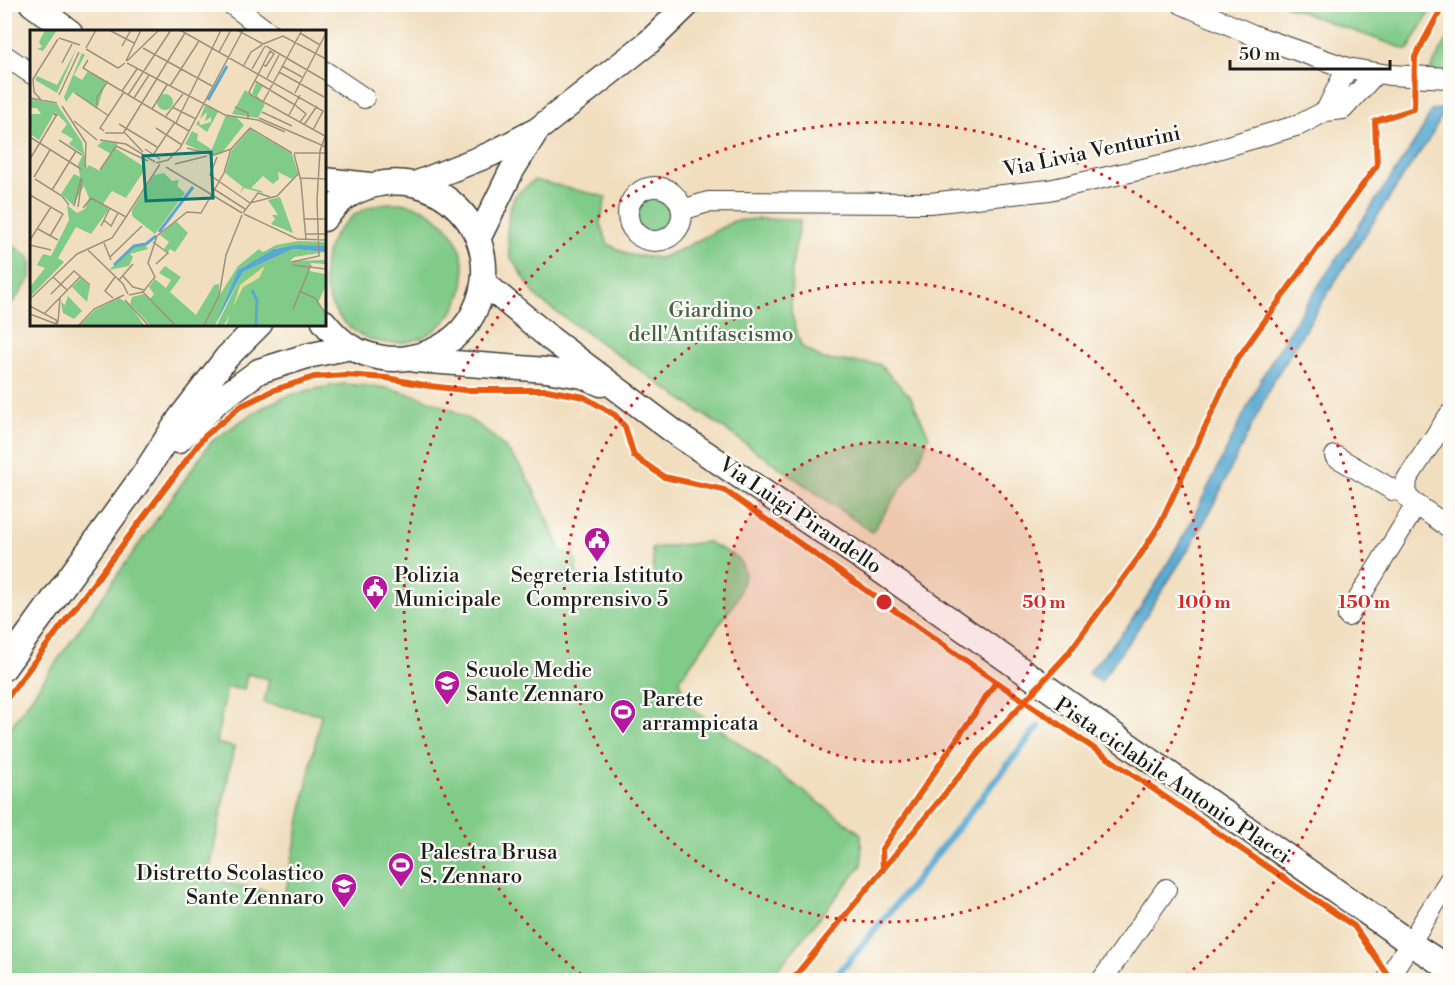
<svg xmlns="http://www.w3.org/2000/svg" width="1455" height="985" viewBox="0 0 1455 985" font-family="'Libre Bodoni',serif">
<rect width="100%" height="100%" fill="#fdfcf7"/>
<filter id="ink" filterUnits="userSpaceOnUse"><feTurbulence type="fractalNoise" baseFrequency=".0167" numOctaves="2"/><feDisplacementMap in="SourceGraphic" scale="12" xChannelSelector="R" yChannelSelector="G"/><feConvolveMatrix kernelMatrix="1 2 1 2 8 2 1 2 1" color-interpolation-filters="sRGB"/></filter>
<filter id="wash" filterUnits="userSpaceOnUse"><feTurbulence type="fractalNoise" baseFrequency=".008" numOctaves="4" result="noise"/><feDisplacementMap in="SourceGraphic" scale="24" xChannelSelector="R" yChannelSelector="G"/><feGaussianBlur stdDeviation="1.35" result="paint"/><feColorMatrix in="noise" values="0 0 0 0 0 0 0 0 0 0 0 0 0 0 0 0 0 1.4 0 .05"/><feComposite in="paint" operator="in"/></filter>
<g filter="url(#wash)">
<rect width="100%" height="100%" fill="#f1debf"/>
<path fill="#81cb88" stroke="#4e7452" stroke-width="1.5" fill-rule="evenodd" d="M1284,5L1434,4V5L1408,50L1326,21Z
M1450,34V83L1424,81Z
M534,180L606,197L600,223L608,244L629,255L660,258L684,248L734,221L757,219L800,220L792,266L791,312L801,346L824,360L879,364L910,396L929,436L919,461L872,532L538,299L510,256L507,234L509,211L515,196Z
M633 215a21 21 0 1 1 42 0a21 21 0 1 1-42 0Z
M324 273a70 70 0 1 1 140 0a70 70 0 1 1-140 0Z
M5,239L31,259V278L5,313Z
M344,384C358,386 372,385 386,388C430,397 476,416 507,450C532,478 547,518 562,552L575,553L578,587L654,583L652,548L708,542L736,557L742,565L745,575L736,601L680,679L682,693L689,706L861,834L862,865L769,980H5V735L211,442C233,427 255,410 280,399C300,391 323,387 344,384ZM247,674L269,679L264,703L321,714L285,895L208,879L234,747L216,743L227,687L244,690Z"/>
<path fill="#57a9d2" stroke="#3a6277" stroke-width="1.5" d="M1446,108L1428,141L1406,172L1341,272L1274,380L1211,510L1190,547L1137,630L1100,682L1088,673L1128,626L1155,585L1187,530L1263,375L1303,309L1418,137L1432,110Z"/>
<g fill="none" stroke-linecap="round" stroke-linejoin="round">
<path stroke="#57a9d2" stroke-width="7" d="M833,980L908,890L1038,727"/>
</g>
</g>
<g filter="url(#ink)">
<g fill="none" stroke-linecap="round" stroke-linejoin="round">
<g stroke="#3c3934" stroke-width="22">
<path id="minor" d="M231,4L268,32
M1182,4L1253,35L1347,68L1389,75L1450,78
M4,55L32,74
M324,71L364,98
M1326,111L1347,68
M628 214a27 27 0 1 1 54 0a27 27 0 1 1-54 0Z
M682,210L708,202L930,203L1049,190L1170,163L1299,125L1326,111L1343,109L1376,73
M1450,414L1407,479L1406,492L1408,498L1414,503L1450,528
M1335,456L1393,490L1406,492
M1348,616L1416,505
M1102,980L1166,889
M1387,980L1450,879"/>
</g>
<g stroke="#3c3934" stroke-width="27">
<path id="tertiary" d="M32,4L70,32
M324,180L370,185
M415,184L491,154L537,130L649,42L688,4
M324,219C333,209 342,198 355,192C434,154 514,236 473,314C461,337 438,352 412,357C393,362 368,357 351,347C340,341 332,332 324,322
M479,237L511,172L537,130
M484,283L551,339L677,434L871,564L1410,943L1450,969
M416,360L546,370L583,376L601,384
M178,441L217,402L259,371L307,356L351,347
M4,668L144,474L180,418L227,357L260,324"/>
</g>
<use href="#minor" stroke="#fff" stroke-width="20"/>
<use href="#tertiary" stroke="#fff" stroke-width="24"/>
<g stroke="#fdfcf7" stroke-width="10">
<path id="cycleway" d="M4,702L204,437L241,406L274,390L314,377L346,375L387,378L429,386L464,390H547L584,397L615,415L625,427L634,456L664,477L724,490L979,670L1354,926L1389,977L1395,980
M883,870L882,849L996,682
M792,980L990,739L1067,655L1139,557L1159,526L1236,361L1377,165L1375,121L1414,109L1415,57L1444,4"/>
</g>
<use href="#cycleway" stroke="#e8590c" stroke-width="6"/>
</g>
</g>
<circle cx="884" cy="602" r="160" fill="#d62828" fill-opacity=".12"/>
<g fill="none" stroke="#d62828" stroke-width="3" stroke-dasharray="3 6">
<circle cx="884" cy="602" r="160"/>
<circle cx="884" cy="602" r="320"/>
<path d="M588 980A480 480 0 1 1 1180 980"/>
</g>
<defs>
<g id="civic-pin" transform="scale(1.35)"><path d="M0 17L-7.5 6A9.5 9.5 0 1 1 7.5 6Z" fill="#b5179e" stroke="#fdfcf7"/><path d="M-.6-6.5H3V-4.5H.6V-3L4-1V1h2V6H-6V1h2V-1L-.6-3ZM-1.2 2.5V6h2.4V2.5Z" fill="#fff"/></g>
<g id="school-pin" transform="scale(1.35)"><path d="M0 17L-7.5 6A9.5 9.5 0 1 1 7.5 6Z" fill="#b5179e" stroke="#fdfcf7"/><path d="M0-5L7-2L0 1L-7-2ZM-4 1L0 2.5L4 1V4Q0 6-4 4Z" fill="#fff"/></g>
<g id="stadium-pin" transform="scale(1.35)"><path d="M0 17L-7.5 6A9.5 9.5 0 1 1 7.5 6Z" fill="#b5179e" stroke="#fdfcf7"/><path d="M0-5a6.5 5 0 1 0 0 10a6.5 5 0 1 0 0-10ZM-3.5-1.8h7v3.6h-7Z" fill="#fff"/></g>
</defs>
<g fill-rule="evenodd">
<use href="#civic-pin" x="597" y="540"/>
<use href="#civic-pin" x="375" y="588"/>
<use href="#school-pin" x="447" y="683"/>
<use href="#stadium-pin" x="623" y="712"/>
<use href="#stadium-pin" x="401" y="865"/>
<use href="#school-pin" x="344" y="886"/>
</g>
<g text-anchor="middle" dominant-baseline="central" stroke-width="4.5" stroke-linejoin="round" paint-order="stroke">
<g font-size="21" fill="#1c1c1c" stroke="#fdfcf7">
<text transform="translate(1092 152) rotate(-12)">Via Livia Venturini</text>
<text transform="translate(800 516) rotate(34)">Via Luigi Pirandello</text>
<text transform="translate(1172 781) rotate(34)">Pista ciclabile Antonio Placci</text>
</g>
<g font-size="21" fill="#446247" stroke="#fdfcf7">
<text x="711" y="311">Giardino<tspan x="711" dy="24">dell'Antifascismo</tspan></text>
</g>
<g font-size="21" fill="#1c1c1c" stroke="#fdfcf7" text-anchor="start">
<text x="394" y="576">Polizia<tspan x="394" dy="24">Municipale</tspan></text>
<text x="597" y="576" text-anchor="middle">Segreteria Istituto<tspan x="597" dy="24">Comprensivo 5</tspan></text>
<text x="466" y="671">Scuole Medie<tspan x="466" dy="24">Sante Zennaro</tspan></text>
<text x="642" y="700">Parete<tspan x="642" dy="24">arrampicata</tspan></text>
<text x="420" y="853">Palestra Brusa<tspan x="420" dy="24">S. Zennaro</tspan></text>
<text x="324" y="874" text-anchor="end">Distretto Scolastico<tspan x="324" dy="24">Sante Zennaro</tspan></text>
</g>
</g>
<g transform="translate(30 30)">
<rect width="296" height="296" fill="#f1debf"/>
<path d="M15,0H27L13,21L7,19L12,17L9,12ZM47,18L27,63L5,50L7,46L27,55ZM52,23L55,25L44,45L52,50L58,41L76,51L67,79L43,62L36,72L34,67ZM226,53L233,56L227,66L235,74L228,88L202,84L215,60L228,69L222,64ZM127 72a8 8 0 1 1 16 0a8 8 0 1 1-16 0ZM1,69L27,74L52,112L57,138L59,135L70,141L81,124L67,116L73,111L88,113L85,118L116,138L96,168L82,161L73,174L79,179L61,204L46,197L28,228L34,232L0,267V257L15,238L7,235L13,224L21,226L39,190L37,175L47,183L55,179L59,168L54,156L43,175L31,164L44,144L50,147L48,135L53,124L39,114L43,109L31,102L37,94L25,82L9,110L0,104V84H11L7,78H0ZM175,75L188,82L177,102L166,94L169,90L170,95L181,92V87L175,91L177,82L170,89ZM196,85L206,87L214,95L191,124L179,126ZM220,99L262,124L268,143L262,149L248,142L249,149L243,154L233,146L221,158L232,161L233,163L214,158L209,165L213,157L195,143L202,120ZM162,101L168,104L167,110L181,119L178,124L155,114ZM134,143L142,151L149,150L147,156L155,163L125,204L102,186V180L124,145ZM250,167L262,200L263,203L241,194L245,189L242,185H248L238,170ZM146,191L158,203L145,222L140,219L138,222L134,219L139,212L130,205ZM269,211L295,212V216L247,218L211,238L185,295H120L100,274L102,267L114,264L120,269L124,264L119,257L125,249L136,258L141,250L129,243L135,236L151,247L140,262L166,285L184,255L189,254V266L208,236L229,219L233,222L246,215ZM115,215L118,219L100,224L103,227L99,236L79,240L104,216ZM263,219L295,222L264,227L260,231L295,230V234L281,233L279,241L295,244V257L288,273L295,281V295H196L200,285L194,295H187L213,242ZM51,248L60,256L57,272L42,257ZM38,266L52,281L44,289L33,283L31,272L35,275ZM89,268L99,274L114,295H50L65,280Z" fill="#81cb88"/>
<path d="M235,236L229,248L213,257L203,277L210,255Z" fill="#eeda9e"/>
<path d="M267,215L295,216V222L263,219L213,242L185,295L208,240L244,219Z" fill="#57a9d2"/>
<path fill="none" stroke="#57a9d2" stroke-width="3" d="M178,70L197,36M129,202L163,157M84,235L104,216L116,214L126,206M222,260L227,270L226,295"/>
<path fill="none" stroke="#9c907e" stroke-width="1.5" d="M79,0L104,13M150,0L293,81L283,100M207,0L233,14M270,3L290,15M29,8L50,15M233,14L253,6L296,29M92,16L101,0M236,16L296,51M56,18L66,0M113,18L182,56M56,19L88,38L95,33M189,22L201,0M58,30L53,38L159,101M96,31L111,0M97,31L129,0M32,33L42,14M97,33L195,85L228,90L255,102M214,35L221,22L232,15M233,35L236,36L244,24L240,21L233,35L219,62L221,65L295,106M252,36L272,47M222,39L235,16M249,42L294,67M237,48L249,25M225,51L265,75M140,56L169,11M92,61L107,39M45,63L79,86M265,63L295,5M29,65L49,22M98,65L141,0M0,68L27,73M104,68L119,45M12,71L4,62L3,49L28,9M233,72L272,0M265,75L276,84L270,92M32,76L56,113L55,137M67,76V67L78,51M142,77L166,89M205,77L218,83V88M122,79L137,55M232,82L262,96M259,85L270,65M136,86L153,64M229,88L296,117M44,91L67,110M146,93L191,0M89,94L127,117M274,95L287,76M126,98L152,115M74,101L70,98L94,62M75,103H94M0,107L51,139M29,110L52,125M70,110L96,114L125,132M86,116L118,131M157,118L184,125L201,119L220,98L262,123M115,119L130,129M113,122L94,102L155,3M264,123H296M264,124L271,151L276,210M123,125L145,92M187,127L180,145L220,173M0,129L26,86L24,83L27,85L26,86M126,133L138,130L150,118L213,0M145,134L177,126M136,137L212,183M70,140L86,116M4,147L20,120M270,148L296,149M5,149L32,166L39,175M184,159L215,179M22,160L46,121M0,165L33,184L20,206M220,173L247,166L269,143M44,176L51,148M48,177L52,149M53,178L61,168L96,187L130,134M213,183L228,163L240,167M214,184L267,209L296,210M273,189H296M74,190L81,196L88,183M71,196L80,178M8,199L28,210M275,204H296M0,210L21,177M123,212L138,223L126,234M74,213L81,230M0,215L21,220M58,220L93,254L98,264M80,227L112,196M262,232L289,226L287,170L290,121L296,104M262,235L296,239M93,246L103,257L114,260M23,247L37,260M89,250L103,234M269,261L285,268L296,284M113,262L145,295M21,264L44,241L60,255M99,265L113,262L125,247L118,233L127,206L157,182L171,183L194,143L201,119M83,268L75,261L85,247M0,269L47,224L82,208L96,187M95,270L118,295M0,276L28,291L27,294L26,291M263,279L281,235M0,284L26,294M14,284L50,247M28,292L30,268M49,295L64,279L94,265M174,295L189,266L196,225L212,185"/>
<path fill="#0f766e" fill-opacity="0.15" stroke="#0f766e" stroke-width="3" d="M181,122L183,168L116,171L113,126Z"/>
<rect width="296" height="296" fill="none" stroke="#1c1c1c" stroke-width="3"/>
</g>
<circle cx="884" cy="602" r="9" fill="#d62828" stroke="#fdfcf7" stroke-width="3"/>
<g font-size="18" text-anchor="middle" font-weight="bold" fill="#d62828" stroke="#fdfcf7" stroke-width="4.5" stroke-linejoin="round" paint-order="stroke">
<text x="1044" y="608">50 m</text>
<text x="1204" y="608">100 m</text>
<text x="1364" y="608">150 m</text>
</g>
<rect width="1455" height="985" fill="none" stroke="#fdfcf7" stroke-width="24"/>
<path d="M1230 60v9h160v-9" fill="none" stroke="#1c1c1c" stroke-width="3"/>
<text x="1239" y="60" font-size="18" fill="#1c1c1c" stroke="#fdfcf7" stroke-width="4.5" paint-order="stroke">50 m</text>
</svg>
